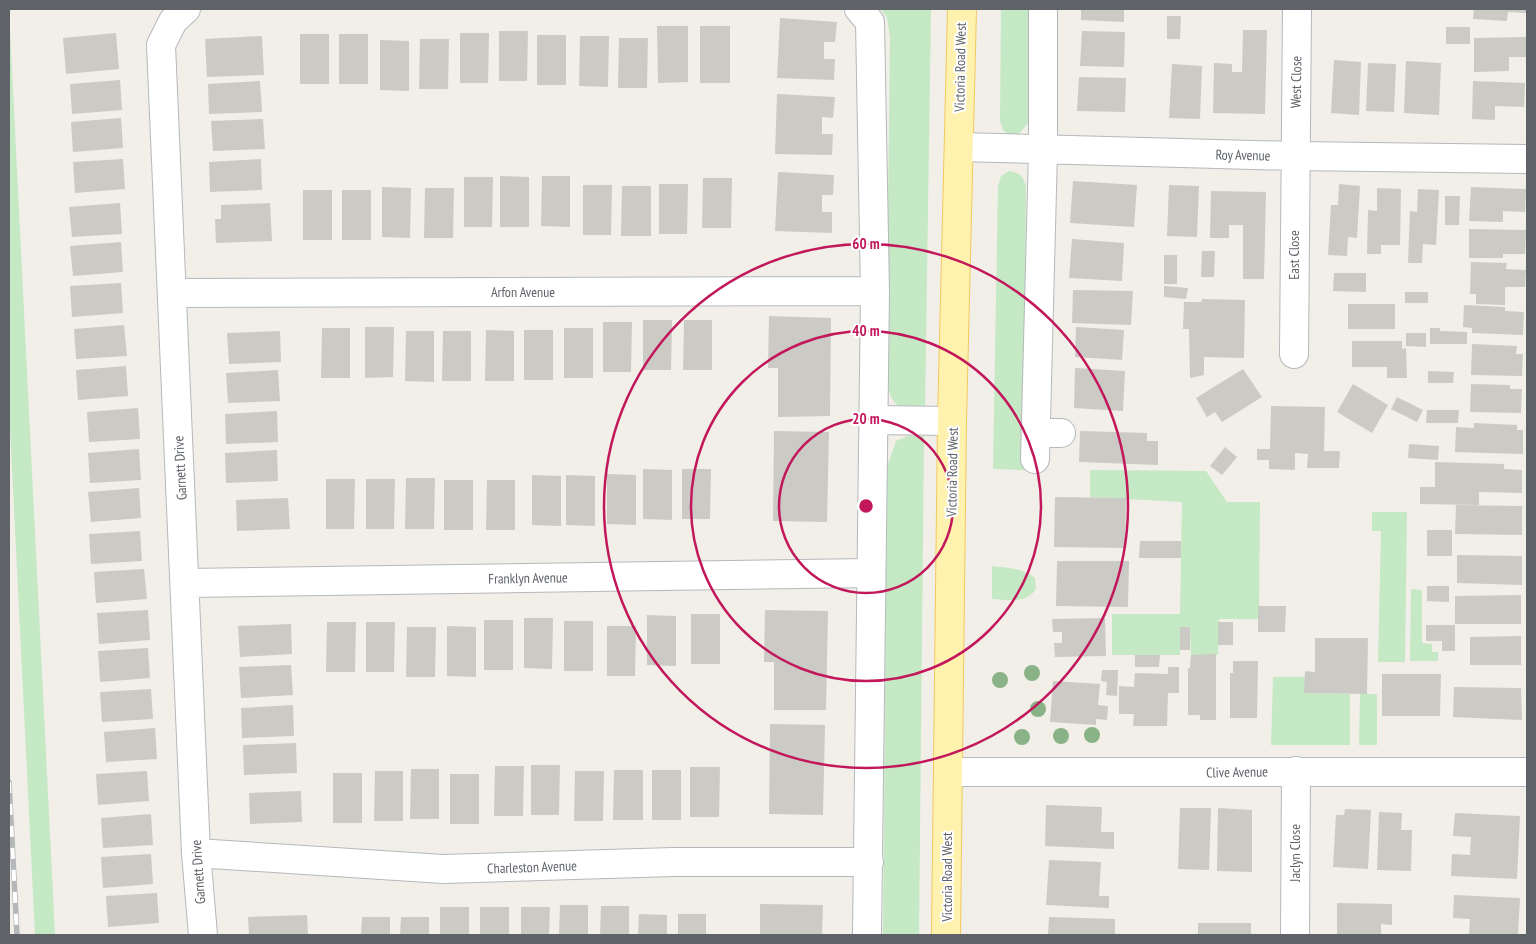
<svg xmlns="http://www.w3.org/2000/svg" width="1536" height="944" viewBox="0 0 1536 944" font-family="'PT Sans Narrow',sans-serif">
<rect width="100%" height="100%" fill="#f1efe8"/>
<path fill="#c5e8c5" d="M9,9L55,935H35L9,407Z
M881,9H931L925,411C900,411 891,406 886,380L890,37L887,18Z
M1001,9H1030L1028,123L1018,135H1009L1003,130L1000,121Z
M1009,171C1019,173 1023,175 1026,186L1024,470L993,469L998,186L1001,176Z
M908,436H924L919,935H883L887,467L896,441Z
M1090,470L1206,471L1227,502H1260L1259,619H1219L1218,655H1191L1190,627H1180V655H1112V614H1180L1182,502L1090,497Z
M1372,512H1407L1405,662H1378L1381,531H1372Z
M992,566C1008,568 1022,568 1035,578L1036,589C1026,604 1007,600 992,599Z
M1411,589L1422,590V643L1432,644V652H1438V661H1410Z
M1273,677H1305V693L1350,694V745H1271Z
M1360,694H1377V745H1359Z"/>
<path fill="#cccac5" d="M1081,9H1124V22L1081,20Z
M1474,9H1526V13L1508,12L1507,21L1473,19Z
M1167,16H1181L1180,39H1167Z
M780,18L837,22L835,42H824V59H835L834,80L777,78Z
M657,26H688V82L658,83Z
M700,26H730V83H700Z
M1446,27H1470V44H1446Z
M1243,30H1267L1265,114L1213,113L1214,63L1232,64V72H1242Z
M499,31H528L527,81H499Z
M1082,31L1125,32L1124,67L1080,66Z
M116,33L119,69L66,74L63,38Z
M460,33H489L488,83H460Z
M300,34H329V84H300Z
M339,34H368V84H339Z
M537,35H566V85H537Z
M262,36L264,75L207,77L205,39Z
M580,36H609L608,87L579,86Z
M1527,37V57H1509V71L1474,72V38Z
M619,38H648L647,88H618Z
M420,39H449L448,89H419Z
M380,40L409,41V91L380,90Z
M1334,60L1361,62L1359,115L1331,113Z
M1406,61L1441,63L1439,115L1404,113Z
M1368,63L1396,64L1394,112L1366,111Z
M1172,64L1202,66L1200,119L1169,118Z
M1079,77L1126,78L1125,112L1077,111Z
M120,80L122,110L72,114L70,84Z
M260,81L262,112L209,114L208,84Z
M1473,81L1525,83L1524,107L1495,106V120L1472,119Z
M777,94L835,97L833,118L822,117V134H833L832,155L775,154Z
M121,118L123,148L73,152L71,122Z
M263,119L265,149L213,151L211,121Z
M123,159L125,189L75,193L73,162Z
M261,159L262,190L210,192L209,162Z
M778,172L834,175L833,195H822V212H832V233L775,231Z
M500,176L529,177V227H500Z
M542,176H570V227L541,226Z
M464,177H493L492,227H464Z
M703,178H732L731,228H702Z
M1073,181L1137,185L1134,227L1070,223Z
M659,184H688L687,234H659Z
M1339,184L1360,186L1357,238L1348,237L1347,256L1328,255L1331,205H1338Z
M583,185H612L611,235H583Z
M1169,185L1199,186L1197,237L1167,236Z
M622,186H651V236H621Z
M382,187L411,188L410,238L382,237Z
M1471,187L1526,189L1525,212L1503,211V222L1469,221Z
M425,188H454L453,238H424Z
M1377,188L1401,189L1400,245H1381V254H1367L1368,210L1377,211Z
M1418,189L1439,190L1436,245L1423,244L1422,263H1408L1410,211L1417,212Z
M303,190H332V240H303Z
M342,190H371V240H342Z
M1211,191L1266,192L1264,279H1243V225H1229V238H1210Z
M1445,196H1460L1459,225H1445Z
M120,203L122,234L72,237L69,207Z
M270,203L272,241L216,243L215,219H221V205Z
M1469,229L1526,230L1525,254H1503V258H1469Z
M1072,239L1124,243L1122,281L1069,278Z
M121,242L123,272L73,276L70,246Z
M1202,251H1215L1214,277H1201Z
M1164,255H1177V284H1164Z
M1471,262L1507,263L1506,269L1526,270L1525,287H1505V305L1476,304V294H1470Z
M1334,273H1366V292L1333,291Z
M121,283L123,313L72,317L70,286Z
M1164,286L1188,288L1186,299L1164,297Z
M1073,290L1133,291L1131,325L1072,323Z
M1405,292H1428V303H1405Z
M1202,299L1245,300L1244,358L1204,357V375L1190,378L1189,329H1183L1184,302H1201Z
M1348,304H1395V329H1348Z
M1464,305L1505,307V311L1524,312L1523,335L1472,333V328L1463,327Z
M769,316L831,318L830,416L778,417V368H768Z
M643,320H672L671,370H643Z
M684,320H712V370H683Z
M603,322H632L631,372H603Z
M124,325L127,356L76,359L74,329Z
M365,327H394L393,377L365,378Z
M1076,327L1124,330L1122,360L1075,357Z
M322,328H350V378H321Z
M564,328H593V378H564Z
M1430,328H1440V331L1467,332V344H1430Z
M486,330L514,331V381H485Z
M524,330H553V380H524Z
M280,331L281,362L229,364L227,333Z
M406,331H434V382L405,381Z
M443,331H471V381H442Z
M1406,333H1426V347L1406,346Z
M1352,341H1402V349L1406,348L1407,378H1387V367H1352Z
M1472,344L1517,346L1516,354H1523L1522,376L1471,375Z
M126,366L128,396L78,400L76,370Z
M1075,368L1125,371L1123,411L1074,408Z
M1243,369L1262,397L1222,422L1215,412L1207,417L1196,398Z
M278,370L280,401L228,403L226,373Z
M1428,371L1454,372L1453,383H1428Z
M1353,384L1388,405L1372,433L1337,412Z
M1471,384L1510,385V389H1522L1521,413L1470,412Z
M1397,397L1423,410L1417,422L1391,409Z
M1271,406L1325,407L1324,451H1340L1339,468H1307L1308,454L1295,453V470L1269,469V460H1257V449H1270Z
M138,408L140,439L89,442L87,412Z
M1427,410H1459L1458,423H1426Z
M277,411L278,442L226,444L225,414Z
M1474,423L1517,425V430H1523V454L1455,452L1456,427L1474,428Z
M774,431L829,432L827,522L773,521Z
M1080,431L1147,433V441H1158V465L1079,462Z
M1409,444L1439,446L1438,460L1408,458Z
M1225,447L1237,457L1222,475L1210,466Z
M139,449L141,480L90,483L88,453Z
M277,450L278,481L226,483L225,453Z
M1435,462L1504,464V469L1522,470V493L1479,492V505L1420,504V487H1435Z
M643,469L672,470V520L643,519Z
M682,469H711L710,519H682Z
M607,474L636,475V525L607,524Z
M532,475L561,476V526L532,525Z
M566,475L595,476V526L566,525Z
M406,478H435L434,529H405Z
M326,479H355L354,529H326Z
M366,479H395L394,529H366Z
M444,480H473V530H444Z
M487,480H515V530H486Z
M139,488L141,518L91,522L88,492Z
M1055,497L1126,498L1125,548L1054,547Z
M288,498L290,529L237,531L236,500Z
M1456,505L1522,506V535L1455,534Z
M1427,530H1452V556H1427Z
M140,531L142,561L91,564L89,534Z
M1140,541H1181V558H1139Z
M1457,555L1522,556V585L1457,583Z
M1057,561H1129L1128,607L1056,606Z
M144,569L147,599L96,603L94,572Z
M1427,586H1449V602L1427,601Z
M1521,595V624H1455V596Z
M1258,606H1286L1285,632H1258Z
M148,610L150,640L99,644L97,613Z
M765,610L828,611L826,710H774V662H764Z
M691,614H720V664H691Z
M647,615L676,616V666L647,665Z
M524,618H553L552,669L524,668Z
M1105,618L1106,656L1055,657L1054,643H1062V632H1053L1052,619Z
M484,620H513V670H484Z
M564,621H593V671H564Z
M327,622H356L355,672H326Z
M366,622H395L394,672H366Z
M1218,622H1233V645H1218Z
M291,624L292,654L240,657L238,626Z
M1426,625H1455V651H1442V641H1426Z
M447,626L476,627V677L447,676Z
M607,626H636L635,676H607Z
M407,627H436L435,677H406Z
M1180,627H1190V650H1180Z
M1521,636V665H1470V637Z
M1315,638H1368L1367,694L1304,693L1305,671L1315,672Z
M148,648L150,678L100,682L98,651Z
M1216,654V720H1200V715H1188V668H1190L1191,655Z
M1135,655H1160L1159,667H1135Z
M1233,661H1258L1257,718H1230V673H1233Z
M291,665L293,695L241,698L239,667Z
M1168,667H1179V693H1168L1167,726H1133L1134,714H1119V686L1134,687L1135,673L1168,674Z
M1102,670H1118L1117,696L1106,695L1107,682L1101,681Z
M1382,674H1441L1440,716H1382Z
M1053,681L1100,684L1098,705L1108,706L1107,720L1096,719V725L1050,722Z
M1454,687L1521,688L1522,720L1453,717Z
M151,689L153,719L102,722L100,692Z
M293,705L294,736L242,738L241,708Z
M770,724L825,725L823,815L769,814Z
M155,728L157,759L106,762L104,732Z
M296,743L297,773L244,775L243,745Z
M531,765H560L559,815H531Z
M495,766H524L523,816H494Z
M690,767H720L719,817H690Z
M411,769H439V819H410Z
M614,770H643V820H613Z
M652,770H681V820H652Z
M147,771L149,801L98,805L96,774Z
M375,771H403V821H374Z
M575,771H604L603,821H574Z
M333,773H362V823H333Z
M450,774H479V824H450Z
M301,791L302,822L250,824L249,793Z
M1046,805L1102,807L1101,832H1114V849L1045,846Z
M1180,808H1211L1209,870L1178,869Z
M1218,808L1252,810V872L1217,871Z
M1345,809L1371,810L1368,869L1333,867L1336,815H1344Z
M1379,812L1402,813L1401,830H1412L1411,871L1377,870Z
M1455,813L1520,816L1517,879L1451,876L1452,854L1470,855L1471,837L1453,836Z
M151,814L153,845L103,848L101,818Z
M151,854L153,884L103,888L101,857Z
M1049,860L1101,862L1099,896H1109V908L1046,905Z
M157,893L159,923L108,927L106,896Z
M1454,895L1520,898L1518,935H1469L1470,919L1453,918Z
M1337,903L1392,904V925L1381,924V935H1337Z
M760,904L823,905L822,935H760Z
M560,905H588V935H559Z
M601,906H629V935H600Z
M440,907H469V935H440Z
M480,907H509V935H480Z
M521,907H550L549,935H521Z
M639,914L667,915V935H638Z
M678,914H706V935H678Z
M307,915L308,935H249L248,917Z
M362,917H390V935H361Z
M401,917H429V935H400Z
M1049,917L1115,919V935L1048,934Z
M1198,923H1251V935H1198Z"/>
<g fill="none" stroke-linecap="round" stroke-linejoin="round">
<g stroke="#b5b8bc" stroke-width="30">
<path id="minor" d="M186,9L173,21L161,45L196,853L203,935
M859,9L870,22L875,291L867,935
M959,147L1295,156L1527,159
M172,293L875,291
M1294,354L1297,9
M873,420L952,421
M1036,433H1061
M1035,459L1043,151V9
M186,583L871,573
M948,772H1527
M196,853L443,869L673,862H869
M1295,935L1296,771"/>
</g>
<g stroke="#f2c960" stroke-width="30">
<path id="primary" d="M946,935L952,421L962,9"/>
</g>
<use href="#minor" stroke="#fff" stroke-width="28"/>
<use href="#primary" stroke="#fff2af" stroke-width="28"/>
<g stroke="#b6b7b8" stroke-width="5.5">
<path id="rail" d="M9,782L17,935"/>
</g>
<use href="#rail" stroke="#fff" stroke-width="4" stroke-dasharray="11" stroke-linecap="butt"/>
</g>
<g fill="#89b387">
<circle cx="1032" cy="673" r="8"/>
<circle cx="1000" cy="680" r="8"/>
<circle cx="1038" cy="709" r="8"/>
<circle cx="1092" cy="735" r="8"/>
<circle cx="1061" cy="736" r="8"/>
<circle cx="1022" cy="737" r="8"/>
</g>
<g fill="none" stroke="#c2185b" stroke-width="2.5">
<circle cx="866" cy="506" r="87"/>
<circle cx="866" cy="506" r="175"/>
<circle cx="866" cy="506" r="262"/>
</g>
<g text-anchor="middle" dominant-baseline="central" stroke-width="4" stroke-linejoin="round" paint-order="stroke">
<g font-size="14" fill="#5f6368" stroke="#fff">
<text transform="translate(960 67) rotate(-89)">Victoria Road West</text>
<text transform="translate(1296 82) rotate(-89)">West Close</text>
<text transform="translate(1243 155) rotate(1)">Roy Avenue</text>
<text transform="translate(1294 255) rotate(-90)">East Close</text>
<text x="523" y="292">Arfon Avenue</text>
<text transform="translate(180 468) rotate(-93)">Garnett Drive</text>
<text transform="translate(952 472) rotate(-89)">Victoria Road West</text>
<text transform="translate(528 578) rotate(-1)">Franklyn Avenue</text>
<text transform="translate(1237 772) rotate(-1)">Clive Avenue</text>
<text transform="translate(1295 853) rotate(-90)">Jaclyn Close</text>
<text transform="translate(532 867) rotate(-2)">Charleston Avenue</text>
<text transform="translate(198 872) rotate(-94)">Garnett Drive</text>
<text transform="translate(947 877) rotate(-90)">Victoria Road West</text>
</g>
</g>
<circle cx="866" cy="506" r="8" fill="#c2185b" stroke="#fff" stroke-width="2.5"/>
<g font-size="15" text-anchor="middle" font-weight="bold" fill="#c2185b" stroke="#fff" stroke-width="4" stroke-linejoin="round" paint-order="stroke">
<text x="866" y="249">60 m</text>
<text x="866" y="336">40 m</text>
<text x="866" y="424">20 m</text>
</g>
<rect width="1536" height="944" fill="none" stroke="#5f6368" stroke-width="20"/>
</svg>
